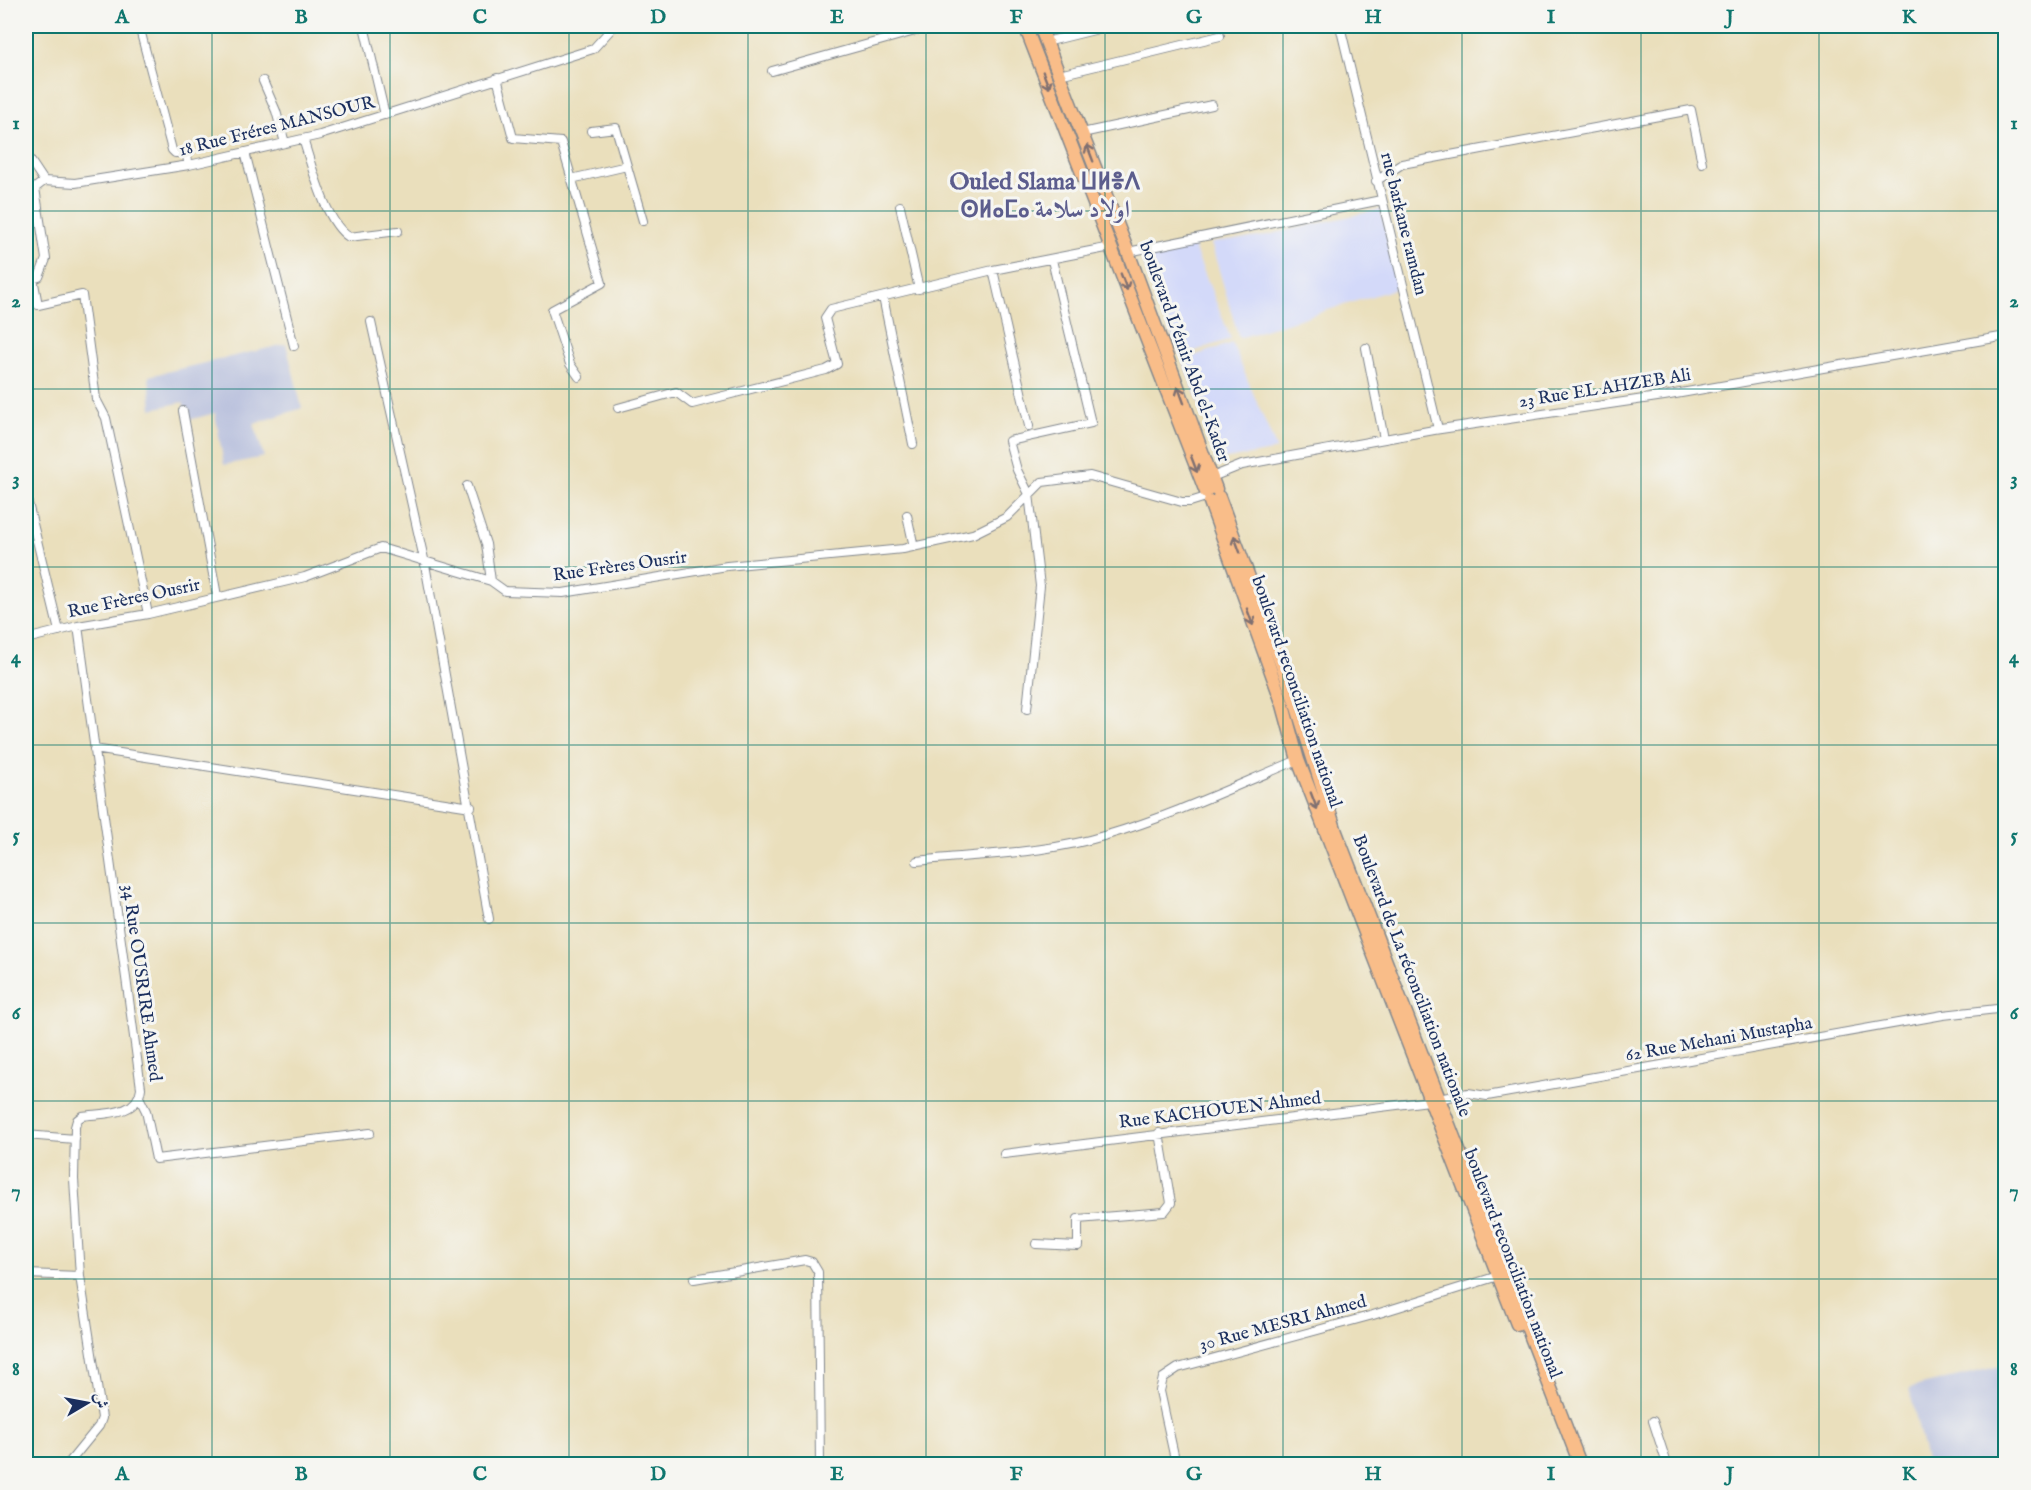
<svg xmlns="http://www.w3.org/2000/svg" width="2031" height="1490" viewBox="0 0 2031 1490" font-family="'IM FELL English',Amiri,'Noto Sans Tifinagh',serif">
<rect width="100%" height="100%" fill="#f6f6f2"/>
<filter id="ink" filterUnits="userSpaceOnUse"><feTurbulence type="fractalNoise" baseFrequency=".0167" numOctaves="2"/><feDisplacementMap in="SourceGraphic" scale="12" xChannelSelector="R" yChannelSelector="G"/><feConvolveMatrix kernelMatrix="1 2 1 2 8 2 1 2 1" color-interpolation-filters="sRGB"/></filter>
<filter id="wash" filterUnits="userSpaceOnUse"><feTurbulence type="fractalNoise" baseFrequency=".008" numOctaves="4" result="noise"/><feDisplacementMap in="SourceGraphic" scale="24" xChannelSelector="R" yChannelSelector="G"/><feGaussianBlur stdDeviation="1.35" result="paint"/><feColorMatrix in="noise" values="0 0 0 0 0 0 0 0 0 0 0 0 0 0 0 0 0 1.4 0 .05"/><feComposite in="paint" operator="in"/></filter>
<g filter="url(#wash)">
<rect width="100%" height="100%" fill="#eadfbc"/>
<path fill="#d3d9f9" d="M1381,209L1398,288L1239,338L1211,243L1259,237Z
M1193,245L1231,339L1180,356L1140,255Z
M1232,343L1277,450L1221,460L1182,360Z"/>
<path fill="#bcc3de" d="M286,344L302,408L254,424L264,457L224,465L215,413L189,420L183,402L152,409L149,376Z
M2005,1365V1461L1992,1464H1927L1909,1388Z"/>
</g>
<g filter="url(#ink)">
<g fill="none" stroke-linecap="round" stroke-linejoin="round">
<g stroke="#82878d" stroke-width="10">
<path id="minor" d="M139,26L172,150L175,153H186L189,165
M364,26L385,115
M1340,26L1438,429
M1046,42L1110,26
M772,71L933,26
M1059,75L1220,36
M497,78L513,138L561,142L602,283L552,310L570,364L579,377
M263,81L276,111L285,143
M591,131L616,128L627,166
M1082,133L1212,105
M303,139C312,166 325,222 349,237L398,231
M245,152L294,346
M26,154L44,181
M571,179L627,166L643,221
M1376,181L1402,164L1691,110L1702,163
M900,206L919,289
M1128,252L1381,200
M993,270L1029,426
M33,278L38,305L82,295L96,399L106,418L148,614
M26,281L39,277L46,259L35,188L44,181L75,183L189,165L320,135L593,49L614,26
M883,297L913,444
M371,322L424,559L489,919
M1366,348L1384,439
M618,408L676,392L692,404L826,370L837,364L825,318L831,309L993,270L1111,247
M183,411L217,596
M1212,477L1242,465L1434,430L1664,396L2006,336
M467,486L486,544L491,581
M26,495L59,631
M907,515L914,547
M26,639L78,626L148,614L305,577L381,548L491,581L505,591L563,593L727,566L903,549L973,534L1007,517L1042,482L1090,476L1182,502H1190L1206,497
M1027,709L1040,586L1029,494L1017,470L1009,441L1091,423L1052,260
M94,749L471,807
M917,861C980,854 1046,854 1107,835C1172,816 1235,786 1298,760
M140,1099L146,1111L156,1159L370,1133
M26,1135L75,1139
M1004,1154L1429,1101L1468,1093L1487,1096L1943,1015L2006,1008
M1036,1244L1078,1246V1219L1164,1212L1171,1203L1159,1133
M26,1274L80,1276
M694,1279L805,1260L812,1262L818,1272L820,1464
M1653,1421L1667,1464
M68,1464L99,1426L102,1418L80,1276L74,1179L75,1127L77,1120L82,1116C105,1113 138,1116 141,1088L78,626
M1176,1464L1160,1391L1163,1378L1178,1368L1373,1315L1498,1276"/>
</g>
<g stroke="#82878d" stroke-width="15">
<path id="trunk" d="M1025,26L1206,492
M1040,26L1128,252L1216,489
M1219,497L1295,701L1336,832L1580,1464
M1210,502L1283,705L1298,760L1517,1324"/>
</g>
<use href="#minor" stroke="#fff" stroke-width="8"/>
<use href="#trunk" stroke="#f9bd89" stroke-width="12"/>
</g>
<defs><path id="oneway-shaft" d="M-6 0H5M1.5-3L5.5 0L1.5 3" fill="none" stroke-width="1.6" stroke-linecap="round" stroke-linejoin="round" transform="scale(1.5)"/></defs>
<g stroke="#7f6f71">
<use href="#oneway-shaft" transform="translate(1046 80) rotate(69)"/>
<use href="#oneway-shaft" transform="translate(1090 153) rotate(-111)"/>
<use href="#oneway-shaft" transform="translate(1124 282) rotate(69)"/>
<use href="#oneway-shaft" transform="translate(1181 395) rotate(-110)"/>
<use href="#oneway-shaft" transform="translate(1194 464) rotate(69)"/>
<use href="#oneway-shaft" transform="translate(1237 544) rotate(-110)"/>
<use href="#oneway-shaft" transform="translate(1250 617) rotate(70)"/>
<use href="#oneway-shaft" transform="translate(1314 801) rotate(69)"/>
</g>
</g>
<path fill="none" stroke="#0f766e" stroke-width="1.5" stroke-opacity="0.55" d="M212,26V1464M390,26V1464M569,26V1464M748,26V1464M926,26V1464M1105,26V1464M1283,26V1464M1462,26V1464M1641,26V1464M1819,26V1464M26,211H2006M26,389H2006M26,567H2006M26,745H2006M26,923H2006M26,1101H2006M26,1279H2006"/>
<g text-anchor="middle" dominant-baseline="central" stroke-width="6" stroke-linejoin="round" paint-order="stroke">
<g font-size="18" fill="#1b2f5e" stroke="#f6f6f2">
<text transform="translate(277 127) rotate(-14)">18 Rue Fréres MANSOUR</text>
<text transform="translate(1403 224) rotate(76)">rue barkane ramdan</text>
<text transform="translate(1184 352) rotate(70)">boulevard L'émir Abd el-Kader</text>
<text transform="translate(1605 389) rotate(-9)">23 Rue EL AHZEB Ali</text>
<text transform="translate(620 567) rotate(-8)">Rue Frères Ousrir</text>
<text transform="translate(134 599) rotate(-12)">Rue Frères Ousrir</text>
<text transform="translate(1296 692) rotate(71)">boulevard reconciliation national</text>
<text transform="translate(1411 976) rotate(69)">Boulevard de La réconciliation nationale</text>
<text transform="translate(141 983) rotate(82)">34 Rue OUSRIRE Ahmed</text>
<text transform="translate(1719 1040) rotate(-10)">62 Rue Mehani Mustapha</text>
<text transform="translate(1220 1111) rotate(-7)">Rue KACHOUEN Ahmed</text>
<text transform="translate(1512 1264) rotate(69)">boulevard reconciliation national</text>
<text transform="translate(1283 1324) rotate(-15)">30 Rue MESRI Ahmed</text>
</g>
<g font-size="24" font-weight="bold" fill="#5c5d8d" stroke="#f6f6f2">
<text x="1045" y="182">Ouled Slama ⵡⵍⴻⴷ<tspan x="1045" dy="28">ⵙⵍⴰⵎⴰ اولاد سلامة</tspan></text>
</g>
</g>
<rect width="2031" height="1490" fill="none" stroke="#f6f6f2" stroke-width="66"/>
<g transform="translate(87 1403) rotate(80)" stroke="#f6f6f2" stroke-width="4.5" paint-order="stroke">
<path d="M0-4.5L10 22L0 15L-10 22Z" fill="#1b2f5e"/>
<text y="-9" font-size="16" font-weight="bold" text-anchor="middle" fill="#1b2f5e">ش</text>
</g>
<rect x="33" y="33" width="1965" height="1424" fill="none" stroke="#0f766e" stroke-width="2"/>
<g font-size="20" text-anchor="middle" font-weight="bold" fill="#0f766e">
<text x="122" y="23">A</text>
<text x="301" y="23">B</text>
<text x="480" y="23">C</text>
<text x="658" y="23">D</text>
<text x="837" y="23">E</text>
<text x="1016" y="23">F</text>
<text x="1194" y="23">G</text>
<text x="1373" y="23">H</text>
<text x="1551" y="23">I</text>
<text x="1730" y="23">J</text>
<text x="1909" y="23">K</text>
<text x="16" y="129">1</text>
<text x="2014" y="129">1</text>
<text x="16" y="307">2</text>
<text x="2014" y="307">2</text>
<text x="16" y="485">3</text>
<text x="2014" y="485">3</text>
<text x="16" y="663">4</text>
<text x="2014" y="663">4</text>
<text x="16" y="841">5</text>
<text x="2014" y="841">5</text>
<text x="16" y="1019">6</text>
<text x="2014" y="1019">6</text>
<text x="16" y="1197">7</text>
<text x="2014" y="1197">7</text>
<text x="16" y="1375">8</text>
<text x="2014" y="1375">8</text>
<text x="122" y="1480">A</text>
<text x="301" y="1480">B</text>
<text x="480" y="1480">C</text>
<text x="658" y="1480">D</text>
<text x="837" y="1480">E</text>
<text x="1016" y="1480">F</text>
<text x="1194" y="1480">G</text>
<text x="1373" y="1480">H</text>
<text x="1551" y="1480">I</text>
<text x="1730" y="1480">J</text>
<text x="1909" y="1480">K</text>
</g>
</svg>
